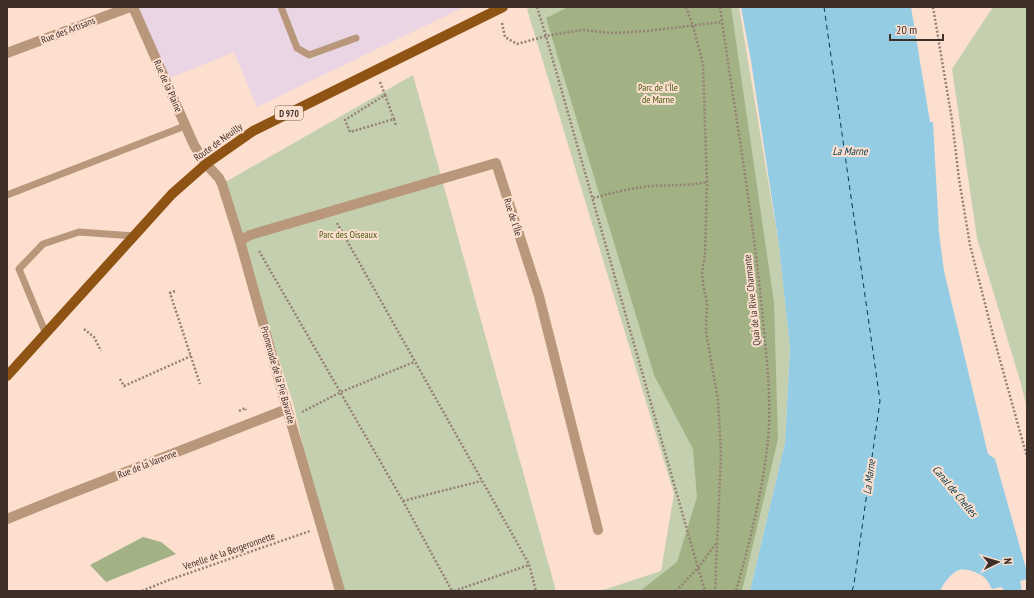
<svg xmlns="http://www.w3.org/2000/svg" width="1034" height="598" viewBox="0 0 1034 598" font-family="'PT Sans Narrow',sans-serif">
<rect width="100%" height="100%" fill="#fcdfcf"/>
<path fill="#e9d5e4" d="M133,7H464L257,107L234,52L165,80Z"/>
<path fill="#c3cfae" d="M532,7H739L779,246L790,348L785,443L750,591H600L661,571L674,494L527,9Z
M993,7H1027V408L1019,377L977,238L952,69Z
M413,75L556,591H340L321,527L294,406L222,184Z"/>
<path fill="#a2b284" d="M568,7H731L774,303L778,439L742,591H640L677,562L697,497L693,449L654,375L546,18Z
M143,537L161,542L176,554L106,582L90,565Z"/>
<path fill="#94cce4" d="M741,7H911L930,122H933L939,233L944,271L988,454L995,459L1027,572V579L1020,581L1022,591H1004L1002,587L992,589C990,586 988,581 986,579C980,573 967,568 959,570C951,573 943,584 940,591H750L785,443L790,348L779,246L751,61Z"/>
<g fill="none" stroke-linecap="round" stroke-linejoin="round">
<path stroke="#093b4c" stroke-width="1" stroke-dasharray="5 4" stroke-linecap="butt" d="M824,7L880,401L854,584L852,591"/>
<path stroke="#958075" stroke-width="2.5" stroke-dasharray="2 2" stroke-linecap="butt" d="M537,7L546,36L698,568L705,591
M686,7L693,26L703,64L707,182L705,254L702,272L703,284L707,303L706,332L718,400L721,454L715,591
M720,7C734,108 752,208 762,310C766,355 773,404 767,449C761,497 749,545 736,591
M933,7L952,120L959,179L970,245L993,335L1027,457
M502,23L505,37L517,44L546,36L582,30L613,33L647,31L722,22
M380,82L385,95L345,120L350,132L394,119L396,126
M385,95L394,119
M593,198C612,193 631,188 651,186C670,185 688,186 707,182
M337,223L529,564L536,591
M259,251L403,501L452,591
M175,291L170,293L200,384
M84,329L94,337L101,351
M120,379L124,386L191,356
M239,411L245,408L246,410
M302,412L341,392L414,362
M403,501L481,481
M142,591L169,580L310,531
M454,591L529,565
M676,591L698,568L717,542"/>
<path stroke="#b9977b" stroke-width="7" d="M281,7L297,48L309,55L356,38
M7,195L185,126
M46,334L19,269L43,244L79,232L134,236"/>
<path stroke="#b9977b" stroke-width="10" d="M133,7L194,145L206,164L219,178L222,184L240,241L287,409L340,591
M7,53L130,7
M240,241L250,235L496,163L539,296L598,530
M7,519L54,500L287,409"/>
<path stroke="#8f5414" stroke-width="10" d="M7,376L172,194L206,164L253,131L503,7"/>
</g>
<g text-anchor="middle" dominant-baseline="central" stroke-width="4" stroke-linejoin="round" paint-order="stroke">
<rect fill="#fcdfcf" stroke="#77645b" stroke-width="1" x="275" y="106" width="28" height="14" rx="3"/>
<g font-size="9" font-weight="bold" fill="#3e3029">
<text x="289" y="113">D 970</text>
</g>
<g font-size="10" fill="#3e3029" stroke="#fcdfcf">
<text transform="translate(68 30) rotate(-21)">Rue des Artisans</text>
<text transform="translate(168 86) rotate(66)">Rue de la Plaine</text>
<text transform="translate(218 142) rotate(-36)">Route de Neuilly</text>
<text transform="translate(513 217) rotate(72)">Rue de l'Île</text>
<text transform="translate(752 300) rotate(-96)">Quai de la Rive Charmante</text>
<text transform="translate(278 375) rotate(74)">Promenade de la Pie Bavarde</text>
<text transform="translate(147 464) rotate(-21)">Rue de la Varenne</text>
<text transform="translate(229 551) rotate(-19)">Venelle de la Bergeronnette</text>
</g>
<g font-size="10" fill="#475a12" stroke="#fcdfcf">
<text x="658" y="87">Parc de l'Île<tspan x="658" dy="12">de Marne</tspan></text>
<text x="348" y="234">Parc des Oiseaux</text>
</g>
<g font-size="11" font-style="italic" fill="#093b4c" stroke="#fcdfcf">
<text x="850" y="151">La Marne</text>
<text transform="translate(869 477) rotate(-82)">La Marne</text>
<text transform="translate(955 491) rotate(50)">Canal de Chelles</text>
</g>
</g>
<rect width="1034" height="598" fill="none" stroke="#3e3029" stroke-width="16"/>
<g transform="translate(998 562) rotate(85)" stroke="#fcdfcf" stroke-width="3" paint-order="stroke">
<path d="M0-3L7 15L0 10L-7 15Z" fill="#3e3029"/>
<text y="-6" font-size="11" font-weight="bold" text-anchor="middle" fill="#3e3029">N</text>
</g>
<path d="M890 34v6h53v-6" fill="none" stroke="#3e3029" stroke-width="2"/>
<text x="896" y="34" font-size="12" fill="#3e3029" stroke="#fcdfcf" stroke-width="3" paint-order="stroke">20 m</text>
</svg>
